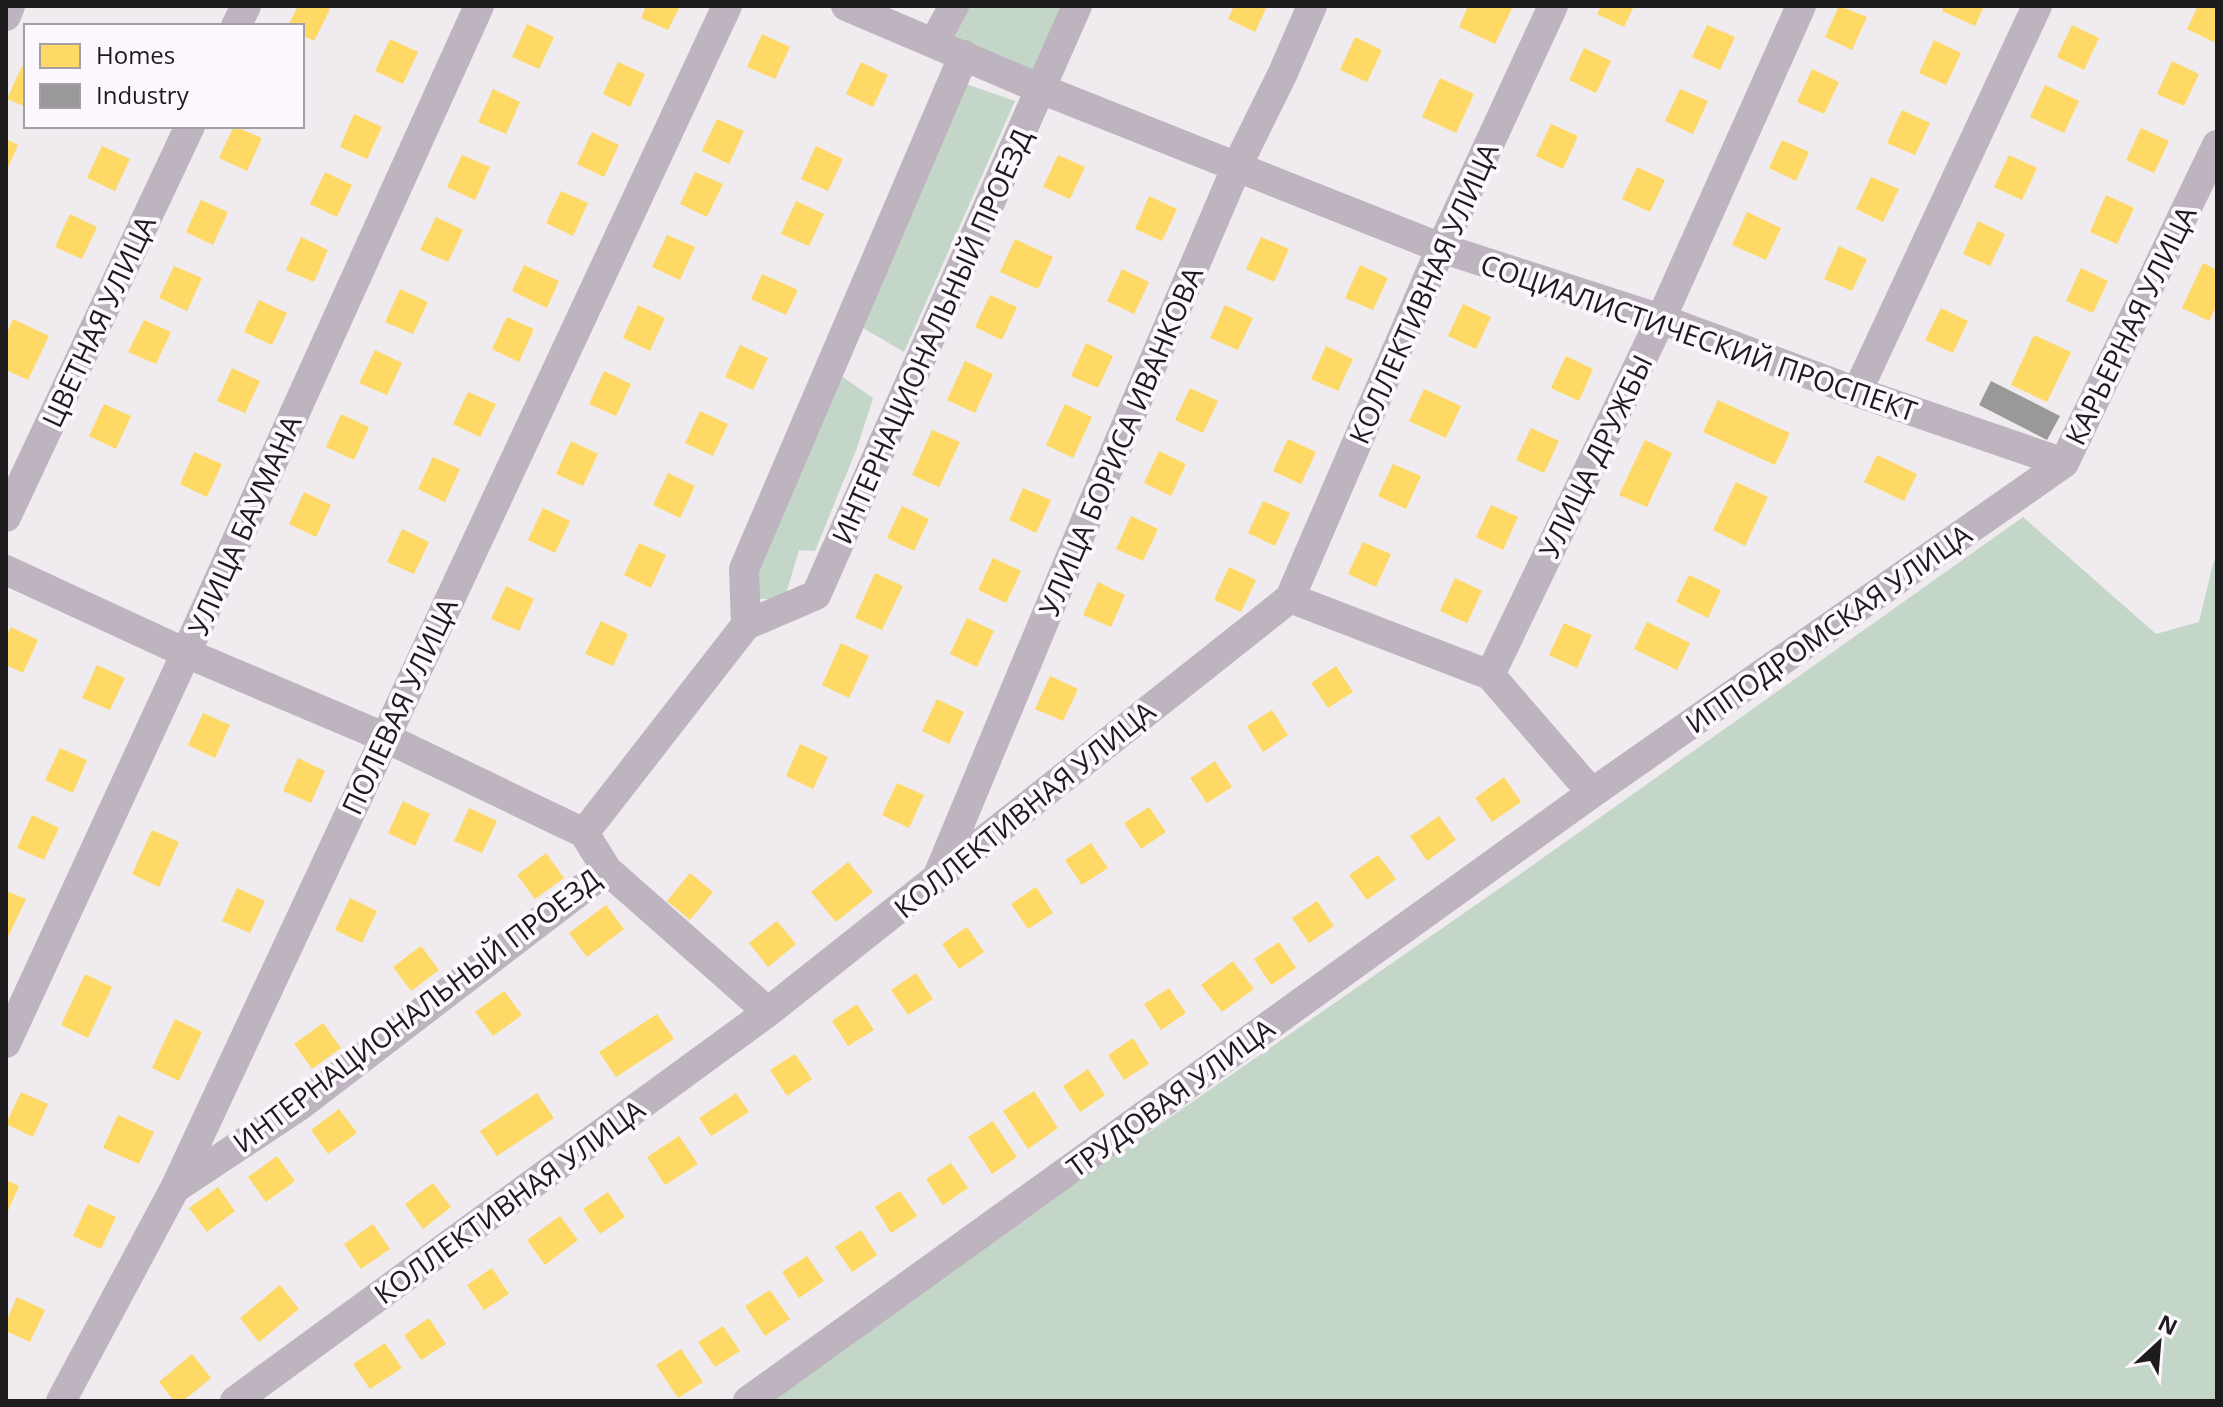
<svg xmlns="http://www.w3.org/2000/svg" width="2223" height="1407" viewBox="0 0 2223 1407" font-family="'Open Sans',sans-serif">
<rect width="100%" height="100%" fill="#efebef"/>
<path fill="#c4d6c7" d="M967,6H1061L1033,71L951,34Z
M963,83L1015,101L904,352L863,328Z
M840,375L873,398L857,448L815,551L799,550L786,594L775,599H757L752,573Z
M2023,517L2156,634L2199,622L2213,564L2217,556V1401H762L1526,870Z"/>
<path fill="#ffd966" d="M298,6H324L330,9L314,41L302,35V26H288Z
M646,6H680L668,30L641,18Z
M1234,6H1267L1255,32L1228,19Z
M1468,6H1513L1495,44L1459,27Z
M1601,6H1634L1624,27L1597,14Z
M1839,6L1867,17L1852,50L1825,37Z
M1944,6H1984L1975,26L1942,11Z
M2198,6H2217V36L2214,42L2187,29Z
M527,24L554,37L539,69L512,57Z
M1707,25L1735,37L1720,70L1692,57Z
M2072,25L2099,38L2084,70L2057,57Z
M762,34L790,47L775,79L747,67Z
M1355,37L1382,50L1367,82L1340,70Z
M390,39L418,52L403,84L375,71Z
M1934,40L1961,53L1946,85L1919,73Z
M1584,48L1611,61L1596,93L1569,80Z
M2172,61L2199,74L2184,106L2157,94Z
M618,62L645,74L630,107L603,94Z
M861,62L888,75L873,107L846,94Z
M22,66L26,68V107L7,99Z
M1812,69L1839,82L1824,114L1797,102Z
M1440,78L1474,94L1456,133L1422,117Z
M2045,85L2079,101L2064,133L2030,117Z
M493,89L520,102L506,134L478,122Z
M1680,89L1708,101L1693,134L1665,121Z
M1902,110L1930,123L1915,155L1887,143Z
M354,114L382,127L367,159L340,147Z
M717,119L744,131L729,164L702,151Z
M1551,124L1578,136L1563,169L1536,156Z
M234,126L262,138L247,171L219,158Z
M2141,128L2169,141L2154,173L2126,160Z
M592,132L619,145L604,177L577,164Z
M6,139L18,145L6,172Z
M1782,140L1809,152L1796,181L1769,168Z
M102,146L130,159L115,191L87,178Z
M816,146L843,159L828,191L801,179Z
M462,155L490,167L475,200L447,187Z
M1058,155L1085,167L1070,199L1043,187Z
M2009,155L2037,168L2022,200L1994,187Z
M1637,167L1665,180L1650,212L1622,199Z
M325,172L352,185L337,217L310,204Z
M695,172L723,184L707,217L680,204Z
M1871,177L1899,189L1883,222L1856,209Z
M561,191L588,203L573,236L546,223Z
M2106,195L2134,208L2117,244L2090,232Z
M1149,196L1177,209L1162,241L1135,229Z
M201,200L228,212L213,245L186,232Z
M796,201L824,214L809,246L781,234Z
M1747,212L1781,228L1766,260L1732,245Z
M70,214L97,227L82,259L55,247Z
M436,217L463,230L448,262L420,250Z
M1978,221L2005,234L1990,266L1963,254Z
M667,235L695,247L680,280L652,267Z
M301,237L328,250L314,282L286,270Z
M1261,237L1289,249L1274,282L1246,269Z
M1015,239L1053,257L1038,289L1000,272Z
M1839,246L1867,259L1852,291L1824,279Z
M2203,263L2217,270V305L2209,321L2182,308Z
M524,265L559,281L547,308L512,291Z
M1360,265L1388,278L1373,310L1345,298Z
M174,266L202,278L187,311L159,298Z
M2081,268L2108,281L2093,313L2066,301Z
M1122,269L1149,282L1134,314L1107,301Z
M762,274L798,290L786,315L751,299Z
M400,289L428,302L413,334L385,322Z
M990,295L1017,307L1002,340L975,327Z
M259,300L287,313L272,345L244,332Z
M1463,304L1491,317L1476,349L1448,336Z
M638,305L665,318L650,351L623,338Z
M1225,305L1253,318L1238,350L1210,338Z
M1941,308L1968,321L1953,353L1925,340Z
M507,317L534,329L519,362L492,349Z
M13,319L49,336L28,380L6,370V335Z
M144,320L171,332L156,364L128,352Z
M2034,335L2071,352L2047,402L2011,385Z
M1086,343L1113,356L1098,388L1071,376Z
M740,345L768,358L753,390L725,377Z
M1326,346L1353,359L1338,391L1311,379Z
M375,350L402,363L387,395L359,383Z
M1566,356L1593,369L1579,401L1551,388Z
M965,361L993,374L975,413L947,400Z
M232,368L260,381L245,413L217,401Z
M604,371L631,384L616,416L589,404Z
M1190,388L1218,401L1203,433L1175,420Z
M1424,389L1461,406L1446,438L1409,421Z
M468,392L496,404L480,437L453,424Z
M1718,400L1790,433L1775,465L1703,432Z
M104,404L131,416L116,449L89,436Z
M1065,404L1092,417L1073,458L1046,445Z
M700,411L728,424L713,456L685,443Z
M341,414L369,427L354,460L326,447Z
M1531,428L1559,441L1544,473L1516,460Z
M932,430L960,442L939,487L912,475Z
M1288,439L1316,452L1301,484L1273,471Z
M1645,440L1672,453L1647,507L1619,495Z
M571,441L598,454L583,486L556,474Z
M1159,451L1186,464L1171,496L1144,483Z
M194,452L222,464L207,497L180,484Z
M1877,455L1917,474L1904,501L1864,482Z
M433,457L460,469L445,502L418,489Z
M1393,464L1421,476L1406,509L1378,496Z
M668,473L695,486L680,518L653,505Z
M1736,482L1768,497L1745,546L1713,530Z
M1023,488L1051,500L1036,533L1009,520Z
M304,492L331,505L316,537L289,524Z
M1263,501L1290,513L1275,546L1248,533Z
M1491,505L1518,517L1503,550L1476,537Z
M902,506L929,519L914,551L887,538Z
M543,508L570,521L555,553L528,540Z
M1131,516L1158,529L1143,561L1116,549Z
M402,529L429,542L414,574L387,562Z
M1363,542L1391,554L1376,587L1348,574Z
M639,543L666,555L651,588L624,575Z
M993,558L1021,571L1006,603L978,590Z
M1229,567L1256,580L1241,612L1214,600Z
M875,573L903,586L882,630L855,618Z
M1689,575L1721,590L1708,618L1676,602Z
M1455,578L1482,591L1467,623L1440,611Z
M1098,582L1125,595L1111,627L1083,615Z
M506,586L534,599L519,631L491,619Z
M967,618L994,631L977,667L950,654Z
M601,621L628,634L613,666L585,654Z
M1647,622L1690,643L1677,670L1634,649Z
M1564,623L1592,635L1577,668L1549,655Z
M11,627L38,640L23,673L6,665V638Z
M841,643L869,656L849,698L822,685Z
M97,665L125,678L110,710L82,698Z
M1336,666L1353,692L1328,708L1311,683Z
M1050,676L1078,689L1063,721L1035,709Z
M937,699L964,712L949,744L922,731Z
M1272,710L1288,735L1263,752L1247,726Z
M203,713L230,725L215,758L188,745Z
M800,744L828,757L813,789L786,776Z
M60,748L87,760L73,793L45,780Z
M298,758L325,771L311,803L283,791Z
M1215,761L1232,787L1207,803L1190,778Z
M1504,777L1521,802L1492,822L1475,798Z
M897,783L924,795L909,828L882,815Z
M403,801L430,814L415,846L388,833Z
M1149,807L1166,832L1141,849L1124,823Z
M469,808L497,821L482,853L454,841Z
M32,815L59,828L44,860L17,848Z
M1439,816L1456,840L1427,861L1410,836Z
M152,830L179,842L159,887L132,874Z
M1091,843L1108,868L1082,885L1065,860Z
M546,853L564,878L535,899L517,875Z
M1378,855L1396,879L1367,900L1349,875Z
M848,862L873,892L836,922L811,892Z
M690,873L713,892L690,920L667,901Z
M1036,887L1053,913L1028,929L1011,904Z
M237,888L265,901L250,933L222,921Z
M6,891L26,899L6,941Z
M350,898L377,911L362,943L335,930Z
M1317,901L1334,926L1309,943L1292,918Z
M606,905L624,929L587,957L569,933Z
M777,921L796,944L768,967L749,943Z
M967,927L984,952L959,969L942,944Z
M1279,942L1296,968L1271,985L1254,959Z
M421,946L439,970L411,991L393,967Z
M1233,961L1254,989L1222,1012L1201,985Z
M916,973L933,999L908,1015L891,990Z
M85,974L112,987L88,1038L61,1025Z
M1169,988L1186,1013L1161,1030L1144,1004Z
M504,991L522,1015L493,1036L475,1012Z
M857,1004L874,1030L848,1046L832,1021Z
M657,1014L674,1039L616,1077L599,1052Z
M175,1019L202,1032L179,1081L152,1068Z
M323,1023L341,1048L312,1069L294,1044Z
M1133,1038L1149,1064L1124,1080L1108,1055Z
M795,1054L812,1079L787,1096L770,1070Z
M1088,1069L1105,1095L1080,1112L1063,1086Z
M1034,1091L1058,1128L1028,1149L1003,1111Z
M21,1092L48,1104L33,1137L6,1124Z
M537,1093L554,1118L497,1156L480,1131Z
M736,1093L749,1112L711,1136L699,1118Z
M339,1109L357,1133L328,1154L311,1130Z
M118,1115L154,1132L139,1164L103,1148Z
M993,1121L1017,1157L992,1174L968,1137Z
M679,1136L698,1164L665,1185L647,1157Z
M277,1156L295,1181L266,1202L248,1177Z
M951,1163L968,1188L943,1205L926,1179Z
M6,1180L19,1186L6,1215Z
M433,1183L451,1207L423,1229L405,1204Z
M218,1187L235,1211L207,1232L189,1208Z
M900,1191L917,1216L891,1233L875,1207Z
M608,1192L625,1217L600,1234L583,1209Z
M88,1204L116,1217L101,1249L73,1236Z
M560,1216L578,1240L545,1265L527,1240Z
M373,1224L390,1249L361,1269L344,1244Z
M861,1230L877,1255L852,1272L835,1247Z
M807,1256L824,1281L799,1298L782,1272Z
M492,1268L509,1294L484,1310L467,1285Z
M280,1285L299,1309L259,1342L240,1318Z
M770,1290L790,1319L765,1336L745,1306Z
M17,1297L45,1310L30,1342L6,1331V1322Z
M429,1318L446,1344L421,1360L404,1335Z
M723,1326L740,1351L715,1367L698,1342Z
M385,1343L402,1368L370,1389L353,1364Z
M681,1349L703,1382L678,1398L656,1365Z
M192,1354L211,1378L183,1401H174L159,1382Z"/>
<path fill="#999" d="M1991,381L2060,416L2047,440L1979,405Z"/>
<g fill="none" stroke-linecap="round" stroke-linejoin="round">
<path stroke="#beb4bf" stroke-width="30" d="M846,6L1041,89L1441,248L1661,319L1857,392L2064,463
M6,16L10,6
M236,26L246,6
M934,42L954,6
M1857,392L2037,6
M6,517L190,126
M6,570L186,653L384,737L584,833
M1290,598L1490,675
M746,625L816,595L1077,6
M1592,793L1490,675L1661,319L1801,6
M607,870L768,1012
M937,878L1092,506L1237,166L1282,75L1312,6
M6,1043L186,653L479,6
M177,1187L299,1106L607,870L584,833L746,625L744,569L964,55
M61,1401L175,1188L727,6
M235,1401L768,1012L1290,598L1441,248L1553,6
M748,1401L1592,793L2064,463L2217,145"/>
</g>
<g text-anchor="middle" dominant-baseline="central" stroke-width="8" stroke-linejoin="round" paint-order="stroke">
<g font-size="28" fill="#1d1b1e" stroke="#fdf7fe">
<text transform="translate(1423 293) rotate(-66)">КОЛЛЕКТИВНАЯ УЛИЦА</text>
<text transform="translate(98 321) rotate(-65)">ЦВЕТНАЯ УЛИЦА</text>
<text transform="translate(2130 325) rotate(-64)">КАРЬЕРНАЯ УЛИЦА</text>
<text transform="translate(931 336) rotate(-66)">ИНТЕРНАЦИОНАЛЬНЫЙ ПРОЕЗД</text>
<text transform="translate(1699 337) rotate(19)">СОЦИАЛИСТИЧЕСКИЙ ПРОСПЕКТ</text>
<text transform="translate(1120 441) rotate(-67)">УЛИЦА БОРИСА ИВАНКОВА</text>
<text transform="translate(1595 456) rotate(-64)">УЛИЦА ДРУЖБЫ</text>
<text transform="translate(244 525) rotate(-66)">УЛИЦА БАУМАНА</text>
<text transform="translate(1828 628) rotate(-35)">ИППОДРОМСКАЯ УЛИЦА</text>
<text transform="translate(399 706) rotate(-65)">ПОЛЕВАЯ УЛИЦА</text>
<text transform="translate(1024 809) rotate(-39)">КОЛЛЕКТИВНАЯ УЛИЦА</text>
<text transform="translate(416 1010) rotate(-37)">ИНТЕРНАЦИОНАЛЬНЫЙ ПРОЕЗД</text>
<text transform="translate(1170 1097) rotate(-36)">ТРУДОВАЯ УЛИЦА</text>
<text transform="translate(509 1201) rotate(-36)">КОЛЛЕКТИВНАЯ УЛИЦА</text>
</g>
</g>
<rect width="2223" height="1407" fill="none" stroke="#1d1b1e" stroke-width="16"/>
<rect x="24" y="24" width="280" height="104" fill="#fdf7fe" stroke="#a39fa4" stroke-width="2"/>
<rect x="40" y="44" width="40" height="24" fill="#ffd966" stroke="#a39fa4" stroke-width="2"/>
<text x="96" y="64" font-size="24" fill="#1d1b1e">Homes</text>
<rect x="40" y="84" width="40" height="24" fill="#999999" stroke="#a39fa4" stroke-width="2"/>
<text x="96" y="104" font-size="24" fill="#1d1b1e">Industry</text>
<g transform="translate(2159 1343) rotate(26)" stroke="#fdf7fe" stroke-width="6" paint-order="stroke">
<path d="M0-6L14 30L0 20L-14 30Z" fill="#1d1b1e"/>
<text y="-12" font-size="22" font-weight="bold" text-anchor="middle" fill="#1d1b1e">N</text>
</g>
</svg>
